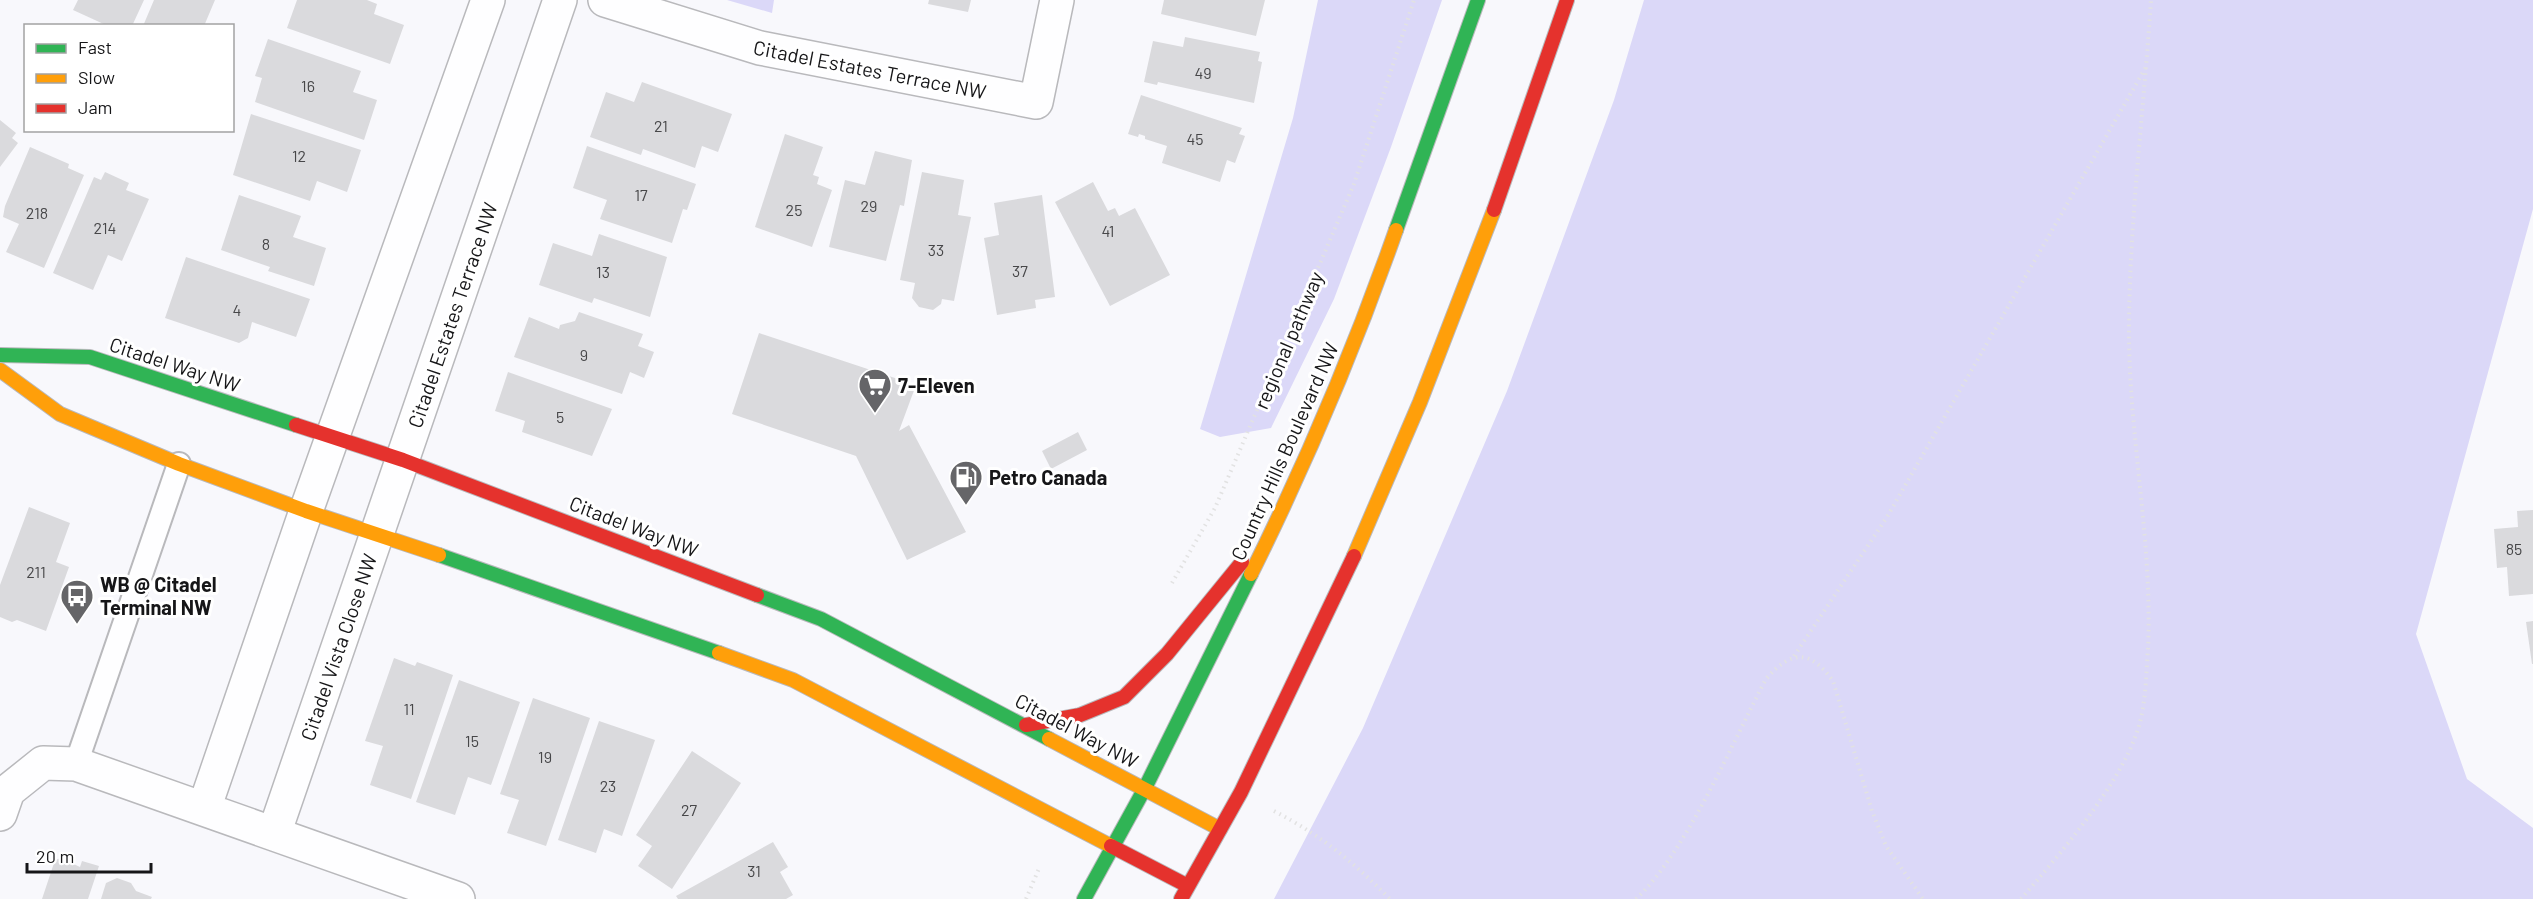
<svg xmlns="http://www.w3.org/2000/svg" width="2533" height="899" viewBox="0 0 2533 899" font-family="Barlow,sans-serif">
<rect width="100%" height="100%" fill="#f8f8fc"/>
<path fill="#dbd8f8" d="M727,0H774L772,13Z
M1318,0H1442L1391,147L1334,299L1271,428L1220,437L1200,429L1293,118Z
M1644,0H2533V209L2416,634L2467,779L2533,828V899H1274L1363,728L1507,391L1614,100Z"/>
<path fill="#dadadd" d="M78,0H144L132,26H108L73,10Z
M154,0H215L204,26H143Z
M297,0H367L377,4L374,14L404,25L390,64L287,28Z
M929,0H971L968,12L928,4Z
M1164,0H1265L1256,36L1161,14Z
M1185,37L1260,52L1258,61L1262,62L1254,103L1158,82L1157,85L1144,82L1153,41L1183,47Z
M268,39L361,71L353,92L377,100L364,140L255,102L262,78L255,76Z
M642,82L732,114L718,152L702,146L695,168L643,149L641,155L590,137L606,92L634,102Z
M1141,95L1242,128L1239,134L1245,136L1235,163L1227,160L1220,182L1162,163L1167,146L1145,139V136L1139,134L1138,137L1128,134Z
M251,114L361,150L347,192L317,181L310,201L233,175Z
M0,120L16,133L12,138L18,143L0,167Z
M785,134L823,147L813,175L819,177L817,184L832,190L812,247L755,227Z
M587,146L696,184L687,210L683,209L672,243L600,219L607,200L573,188Z
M30,147L69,164L68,168L84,175L44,268L6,252L19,224L3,217L5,206Z
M875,151L912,160L904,206L900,205L886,261L829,247L845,180L865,185Z
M105,172L129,183L126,190L149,199L122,261L108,255L93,290L53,273L94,177L101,180Z
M922,172L964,180L958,215L971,217L954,301L942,299L941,304L933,310L919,307L912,298L915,283L900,280Z
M1093,182L1108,211L1115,208L1119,216L1135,208L1170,275L1110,306L1055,202Z
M239,195L301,216L293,237L326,248L314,286L268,271L270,267L221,250Z
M1042,195L1055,297L1035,300L1036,308L997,315L984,238L999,235L994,203Z
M599,234L667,257L650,317L594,298L592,303L539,285L553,243L592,256Z
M186,257L310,299L296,337L252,322L248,338L239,343L165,318Z
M579,312L643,334L638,346L654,352L644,378L630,372L622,394L514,357L529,317L559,329L560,325L575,321Z
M759,333L916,385L899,431L909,425L966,532L907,560L856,456L732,414Z
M508,372L612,409L592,456L522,432L525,421L495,411Z
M1078,432L1087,450L1051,469L1042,451Z
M29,507L70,523L56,562L69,567L46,631L17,620L12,622L0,617V585Z
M2533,510V594L2509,596L2507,567L2497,568L2494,529L2518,527L2517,511Z
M2533,621V664H2532L2526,622Z
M394,658L415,666L417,662L453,675L411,799L370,785L383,746L365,741Z
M459,680L520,702L491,785L468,777L455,815L416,802Z
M533,698L590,718L546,846L507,833L519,800L500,794Z
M599,721L655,740L622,836L604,829L596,853L558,840Z
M692,751L741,783L672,889L638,866L652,846L636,835Z
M773,842L788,867L780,872L793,895L786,899H678L676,896Z
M61,858L80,867L82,861L99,866L88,899H42L55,860Z
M117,878L131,883L136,891L152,897L151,899H101L106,883Z"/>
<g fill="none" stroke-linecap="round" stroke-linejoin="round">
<g stroke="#b9b9bc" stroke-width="26">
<path id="lane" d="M76,764L179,464"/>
</g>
<g stroke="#b9b9bc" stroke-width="36">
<path id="street" d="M605,0L760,48L1036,102L1057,0
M204,809L306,511L488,0
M0,814L8,791L43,763L76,764L458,899
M274,834L560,0"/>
</g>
<g stroke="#b9b9bc" stroke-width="16">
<path id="fast" d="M1396,230L1478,0
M0,355L90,357L296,425
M439,555L719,653
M757,595L821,619L1049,739
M1084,899L1145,788L1251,574"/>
</g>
<g stroke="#b9b9bc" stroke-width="16">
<path id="slow" d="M0,370L60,414L179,464L306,511L439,555
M1354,556L1420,402L1494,210
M1251,574C1306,463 1355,347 1396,230
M719,653L793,680L1111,846
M1049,739L1220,829"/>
</g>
<g stroke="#b9b9bc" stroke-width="16">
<path id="jam" d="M1494,210L1567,0
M296,425L403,460L757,595
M1026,725L1080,715L1124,697L1167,654L1242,562
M1111,846L1188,886
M1181,899L1241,792L1354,556"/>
</g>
<path stroke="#e2e2e2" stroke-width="4" stroke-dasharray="1.5 4.5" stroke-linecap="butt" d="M1172,583L1215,508L1354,184L1414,0
M1794,656L1887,517L2146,67
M1274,811C1322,836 1352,861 1390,899
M1026,899L1040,866
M1636,899C1687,851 1732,743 1766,679C1791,650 1810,649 1833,681L1872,811L1886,846L1923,899
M2021,899C2060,854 2120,785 2138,729C2146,704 2146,675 2148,649C2153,541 2128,433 2129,325C2130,216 2144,108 2151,0"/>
<use href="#lane" stroke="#fefeff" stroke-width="22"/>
<use href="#street" stroke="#fefeff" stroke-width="33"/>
<use href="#fast" stroke="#30b455" stroke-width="14"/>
<use href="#slow" stroke="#ff9f0a" stroke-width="14"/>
<use href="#jam" stroke="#e5322d" stroke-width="14"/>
</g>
<defs>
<g id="supermarket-pin" transform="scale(1.725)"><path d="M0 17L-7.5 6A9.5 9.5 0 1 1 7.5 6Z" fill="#656568" stroke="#fff"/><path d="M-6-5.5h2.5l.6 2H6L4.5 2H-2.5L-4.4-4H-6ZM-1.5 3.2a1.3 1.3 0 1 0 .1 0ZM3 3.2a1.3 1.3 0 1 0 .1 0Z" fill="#fff"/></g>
<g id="fuel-pin" transform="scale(1.725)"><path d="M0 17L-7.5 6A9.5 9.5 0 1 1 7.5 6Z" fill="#656568" stroke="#fff"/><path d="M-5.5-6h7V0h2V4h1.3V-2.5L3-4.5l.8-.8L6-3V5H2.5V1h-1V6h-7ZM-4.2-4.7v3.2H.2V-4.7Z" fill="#fff"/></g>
<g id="bus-pin" transform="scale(1.725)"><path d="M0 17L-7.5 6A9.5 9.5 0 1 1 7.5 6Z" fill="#656568" stroke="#fff"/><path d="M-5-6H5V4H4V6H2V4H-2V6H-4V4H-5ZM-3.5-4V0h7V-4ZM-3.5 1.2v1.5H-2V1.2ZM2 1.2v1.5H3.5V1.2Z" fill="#fff"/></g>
</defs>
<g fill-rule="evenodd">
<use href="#supermarket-pin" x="875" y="385"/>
<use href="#fuel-pin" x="966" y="477"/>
<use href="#bus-pin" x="77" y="596"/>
</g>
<g text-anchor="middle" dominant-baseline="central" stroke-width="6" stroke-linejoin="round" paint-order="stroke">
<g font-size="16" fill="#474749">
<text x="1203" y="72">49</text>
<text x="308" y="85">16</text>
<text x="661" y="125">21</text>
<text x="1195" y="138">45</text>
<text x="299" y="155">12</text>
<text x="641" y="194">17</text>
<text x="869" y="205">29</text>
<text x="794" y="209">25</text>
<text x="37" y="212">218</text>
<text x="105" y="227">214</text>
<text x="1108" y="230">41</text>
<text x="266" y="243">8</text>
<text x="936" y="249">33</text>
<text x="1020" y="270">37</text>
<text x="603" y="271">13</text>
<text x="237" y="309">4</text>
<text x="584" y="354">9</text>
<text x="560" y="416">5</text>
<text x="2514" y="548">85</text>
<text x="36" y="571">211</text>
<text x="409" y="708">11</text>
<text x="472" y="740">15</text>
<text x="545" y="756">19</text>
<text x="608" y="785">23</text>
<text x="689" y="809">27</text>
<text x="754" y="870">31</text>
</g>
<g font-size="20" fill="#161618" stroke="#fff">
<text transform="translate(870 69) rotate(11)">Citadel Estates Terrace NW</text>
<text transform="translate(452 315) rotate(-71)">Citadel Estates Terrace NW</text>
<text transform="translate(1288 340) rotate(-67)">regional pathway</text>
<text transform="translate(175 364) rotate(18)">Citadel Way NW</text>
<text transform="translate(1284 451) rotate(-66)">Country Hills Boulevard NW</text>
<text transform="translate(634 526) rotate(21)">Citadel Way NW</text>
<text transform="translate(338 647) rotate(-71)">Citadel Vista Close NW</text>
<text transform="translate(1077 730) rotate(28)">Citadel Way NW</text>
</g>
<g font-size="20" font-weight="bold" fill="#161618" stroke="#fff" text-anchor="start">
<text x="898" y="385">7-Eleven</text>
<text x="989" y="477">Petro Canada</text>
<text x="100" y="584">WB @ Citadel<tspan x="100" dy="23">Terminal NW</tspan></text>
</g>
</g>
<rect x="24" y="24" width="210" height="108" fill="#ffffff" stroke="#a2a2a3" stroke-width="1.5"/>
<rect x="36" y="44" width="30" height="9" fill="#30b455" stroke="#a2a2a3" stroke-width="1.5"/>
<text x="78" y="54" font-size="18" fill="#161618">Fast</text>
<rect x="36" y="74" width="30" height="9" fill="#ff9f0a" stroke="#a2a2a3" stroke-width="1.5"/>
<text x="78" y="84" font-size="18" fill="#161618">Slow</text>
<rect x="36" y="104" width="30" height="9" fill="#e5322d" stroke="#a2a2a3" stroke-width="1.5"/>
<text x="78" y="114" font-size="18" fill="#161618">Jam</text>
<path d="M27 863v9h124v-9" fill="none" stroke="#161618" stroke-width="3"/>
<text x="36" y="863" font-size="18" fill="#161618" stroke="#ffffff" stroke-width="4.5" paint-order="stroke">20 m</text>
</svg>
